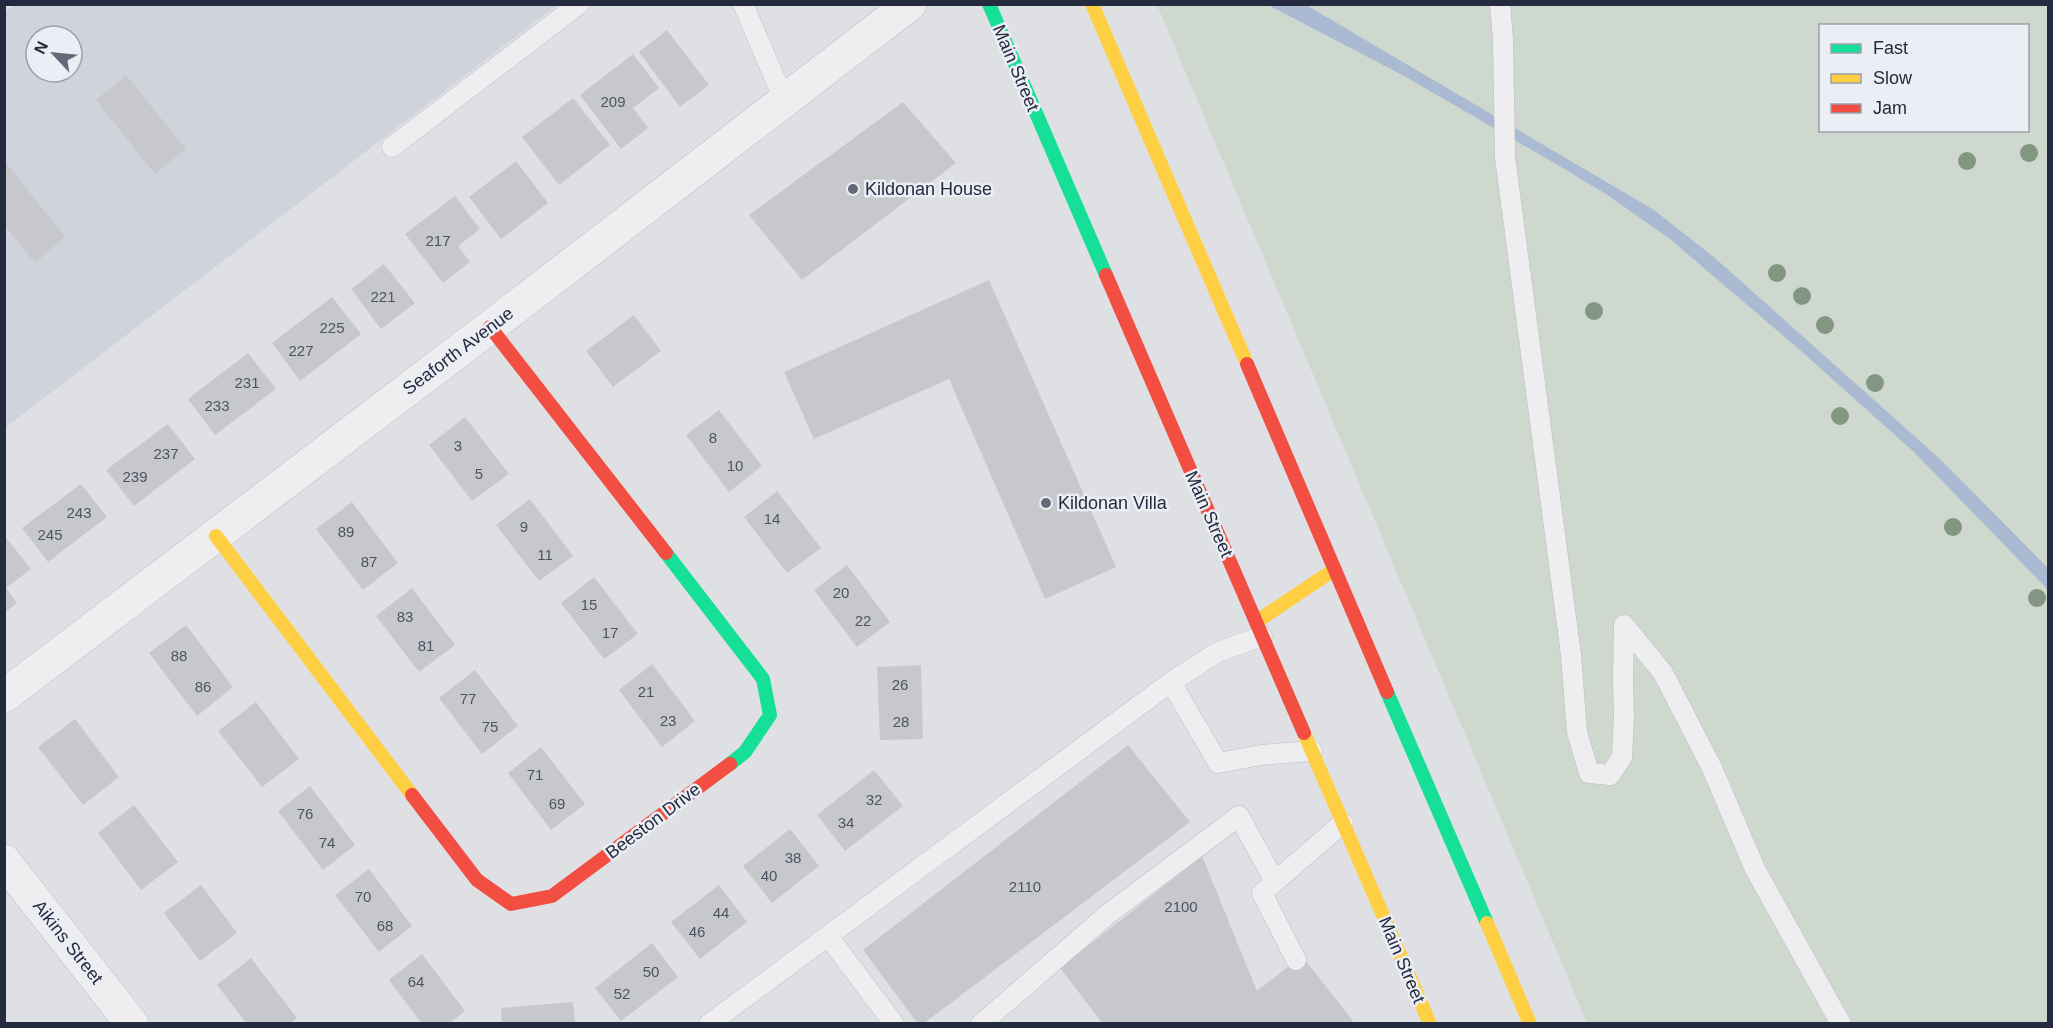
<svg xmlns="http://www.w3.org/2000/svg" width="2053" height="1028" viewBox="0 0 2053 1028" font-family="Helvetica,sans-serif">
<rect width="100%" height="100%" fill="#dfe0e4"/>
<path fill="#d0d3db" fill-rule="evenodd" d="M15,5H557L5,428L4,12ZM36,36H72V72H36Z"/>
<path fill="#ced8cf" fill-rule="evenodd" d="M1157,5H2048V1023H1587ZM1820,26H2028V130H1820Z"/>
<path fill="#aabad2" d="M1268,5H1306L1654,210L1715,258L1940,459L2048,568V590L1914,452L1801,351L1670,239L1606,194L1561,167L1406,77Z"/>
<path fill="#c7c8cc" d="M667,30L709,85L680,107L639,52Z
M633,54L659,88L633,108L648,128L621,149L580,95Z
M126,75L186,149L155,174L96,100Z
M573,98L610,145L559,185L522,137Z
M903,102L956,163L802,280L749,215Z
M516,161L548,203L501,239L469,197Z
M6,163L65,237L35,263L4,225V165Z
M455,196L480,229L458,246L470,262L443,283L405,234Z
M384,264L415,303L381,329L351,289Z
M989,280L1116,567L1045,599L949,379L814,439L784,372Z
M332,297L361,334L300,381L272,343Z
M634,315L661,351L613,387L586,351Z
M248,353L276,389L215,435L188,399Z
M719,410L762,466L729,492L686,435Z
M465,417L509,474L472,501L429,445Z
M168,424L195,459L134,506L106,470Z
M81,484L107,517L48,562L22,528Z
M777,491L821,548L787,573L744,517Z
M530,499L573,556L539,581L496,525Z
M352,502L398,563L363,590L316,529Z
M4,535L31,569L6,588L17,603L4,613Z
M847,565L890,622L857,647L814,590Z
M594,577L638,634L604,659L561,603Z
M412,588L455,645L419,672L376,616Z
M186,625L233,687L197,716L149,653Z
M652,664L695,721L662,747L619,690Z
M921,665L923,739L880,740L877,667Z
M475,670L518,726L482,754L439,698Z
M256,702L299,759L262,787L218,731Z
M75,719L119,777L83,805L38,747Z
M1128,745L1190,822L923,1024H918L863,950Z
M541,747L585,804L551,830L508,773Z
M874,770L903,806L845,851L817,815Z
M310,786L355,845L323,870L278,811Z
M134,805L178,862L141,890L98,833Z
M790,829L819,866L772,903L743,866Z
M1202,856L1257,991L1302,956L1353,1021L1349,1024H1103L1060,968Z
M369,869L412,926L379,952L335,895Z
M201,885L237,933L200,961L164,913Z
M719,885L747,922L700,959L671,922Z
M652,943L678,977L621,1021L595,988Z
M422,954L465,1011L448,1024H422L389,980Z
M251,958L297,1018L289,1024H247L217,985Z
M573,1002L575,1024H502L501,1008Z"/>
<g fill="none" stroke-linecap="round" stroke-linejoin="round">
<g stroke="#bdbec2" stroke-width="21">
<path id="lane" d="M743,4L784,100
M1500,4L1503,39L1505,157L1571,655L1577,732L1589,773L1610,775L1622,757L1624,718L1623,680L1624,625L1663,673L1712,768L1755,869L1841,1024
M392,147L579,4
M1171,682L1218,763L1261,755L1312,751
M828,936L894,1024
M1296,960L1262,893L1343,823
M709,1024L1171,682L1218,652L1262,636
M981,1024L1108,914L1239,816L1275,882"/>
</g>
<g stroke="#bdbec2" stroke-width="34">
<path id="street" d="M4,696L490,327L910,4
M4,861L132,1024"/>
</g>
<use href="#lane" stroke="#eeeef1" stroke-width="20"/>
<use href="#street" stroke="#eeeef1" stroke-width="33"/>
<path stroke="#16e098" stroke-width="14" d="M989,4L1106,275
M666,553L763,679L770,715L745,752L730,764
M1387,692L1487,923"/>
<path stroke="#ffcf43" stroke-width="14" d="M1092,4L1247,364
M216,536L412,795
M1256,622L1335,569
M1304,733L1430,1024
M1487,923L1530,1024"/>
<path stroke="#f24e42" stroke-width="14" d="M1106,275L1304,733
M490,327L666,553
M1247,364L1387,692
M412,795L477,880L511,904L552,896L730,764"/>
</g>
<g fill="#829682">
<circle cx="2029" cy="153" r="9"/>
<circle cx="1967" cy="161" r="9"/>
<circle cx="1777" cy="273" r="9"/>
<circle cx="1802" cy="296" r="9"/>
<circle cx="1594" cy="311" r="9"/>
<circle cx="1825" cy="325" r="9"/>
<circle cx="1875" cy="383" r="9"/>
<circle cx="1840" cy="416" r="9"/>
<circle cx="1953" cy="527" r="9"/>
<circle cx="2037" cy="598" r="9"/>
</g>
<g fill="#666a78" stroke="#ebeef5" stroke-width="2">
<circle cx="853" cy="189" r="6"/>
<circle cx="1046" cy="503" r="6"/>
</g>
<g text-anchor="middle" dominant-baseline="central" stroke-width="5" stroke-linejoin="round" paint-order="stroke">
<g font-size="15" fill="#4e5362">
<text x="613" y="101">209</text>
<text x="438" y="240">217</text>
<text x="383" y="296">221</text>
<text x="332" y="327">225</text>
<text x="301" y="350">227</text>
<text x="247" y="382">231</text>
<text x="217" y="405">233</text>
<text x="713" y="437">8</text>
<text x="458" y="445">3</text>
<text x="166" y="453">237</text>
<text x="735" y="465">10</text>
<text x="479" y="473">5</text>
<text x="135" y="476">239</text>
<text x="79" y="512">243</text>
<text x="772" y="518">14</text>
<text x="524" y="526">9</text>
<text x="346" y="531">89</text>
<text x="50" y="534">245</text>
<text x="545" y="554">11</text>
<text x="369" y="561">87</text>
<text x="841" y="592">20</text>
<text x="589" y="604">15</text>
<text x="405" y="616">83</text>
<text x="863" y="620">22</text>
<text x="610" y="632">17</text>
<text x="426" y="645">81</text>
<text x="179" y="655">88</text>
<text x="900" y="684">26</text>
<text x="203" y="686">86</text>
<text x="646" y="691">21</text>
<text x="468" y="698">77</text>
<text x="668" y="720">23</text>
<text x="901" y="721">28</text>
<text x="490" y="726">75</text>
<text x="535" y="774">71</text>
<text x="874" y="799">32</text>
<text x="557" y="803">69</text>
<text x="305" y="813">76</text>
<text x="846" y="822">34</text>
<text x="327" y="842">74</text>
<text x="793" y="857">38</text>
<text x="769" y="875">40</text>
<text x="1025" y="886">2110</text>
<text x="363" y="896">70</text>
<text x="1181" y="906">2100</text>
<text x="721" y="912">44</text>
<text x="385" y="925">68</text>
<text x="697" y="931">46</text>
<text x="651" y="971">50</text>
<text x="416" y="981">64</text>
<text x="622" y="993">52</text>
</g>
<g font-size="18" fill="#252b3e" stroke="#ebeef5">
<text transform="translate(1016 68) rotate(67)">Main Street</text>
<text transform="translate(458 351) rotate(-37)">Seaforth Avenue</text>
<text transform="translate(1209 514) rotate(66)">Main Street</text>
<text transform="translate(653 821) rotate(-37)">Beeston Drive</text>
<text transform="translate(68 942) rotate(52)">Aikins Street</text>
<text transform="translate(1402 960) rotate(67)">Main Street</text>
</g>
<g font-size="18" fill="#252b3e" stroke="#ebeef5" text-anchor="start">
<text x="865" y="189">Kildonan House</text>
<text x="1058" y="503">Kildonan Villa</text>
</g>
</g>
<rect width="2053" height="1028" fill="none" stroke="#252b3e" stroke-width="12"/>
<rect x="1819" y="24" width="210" height="108" fill="#ebeef5" stroke="#9ca0ac" stroke-width="1.5"/>
<rect x="1831" y="44" width="30" height="9" fill="#16e098" stroke="#9ca0ac" stroke-width="1.5"/>
<text x="1873" y="54" font-size="18" fill="#252b3e">Fast</text>
<rect x="1831" y="74" width="30" height="9" fill="#ffcf43" stroke="#9ca0ac" stroke-width="1.5"/>
<text x="1873" y="84" font-size="18" fill="#252b3e">Slow</text>
<rect x="1831" y="104" width="30" height="9" fill="#f24e42" stroke="#9ca0ac" stroke-width="1.5"/>
<text x="1873" y="114" font-size="18" fill="#252b3e">Jam</text>
<g transform="translate(54 54) rotate(296)"><circle r="28" fill="#ebeef5" stroke="#9ca0ac" stroke-width="1.5"/>
<path d="M0-4.5L10 22L0 15L-10 22Z" fill="#666a78"/>
<text y="-9" font-size="16" font-weight="bold" text-anchor="middle" fill="#252b3e">N</text>
</g>
</svg>
